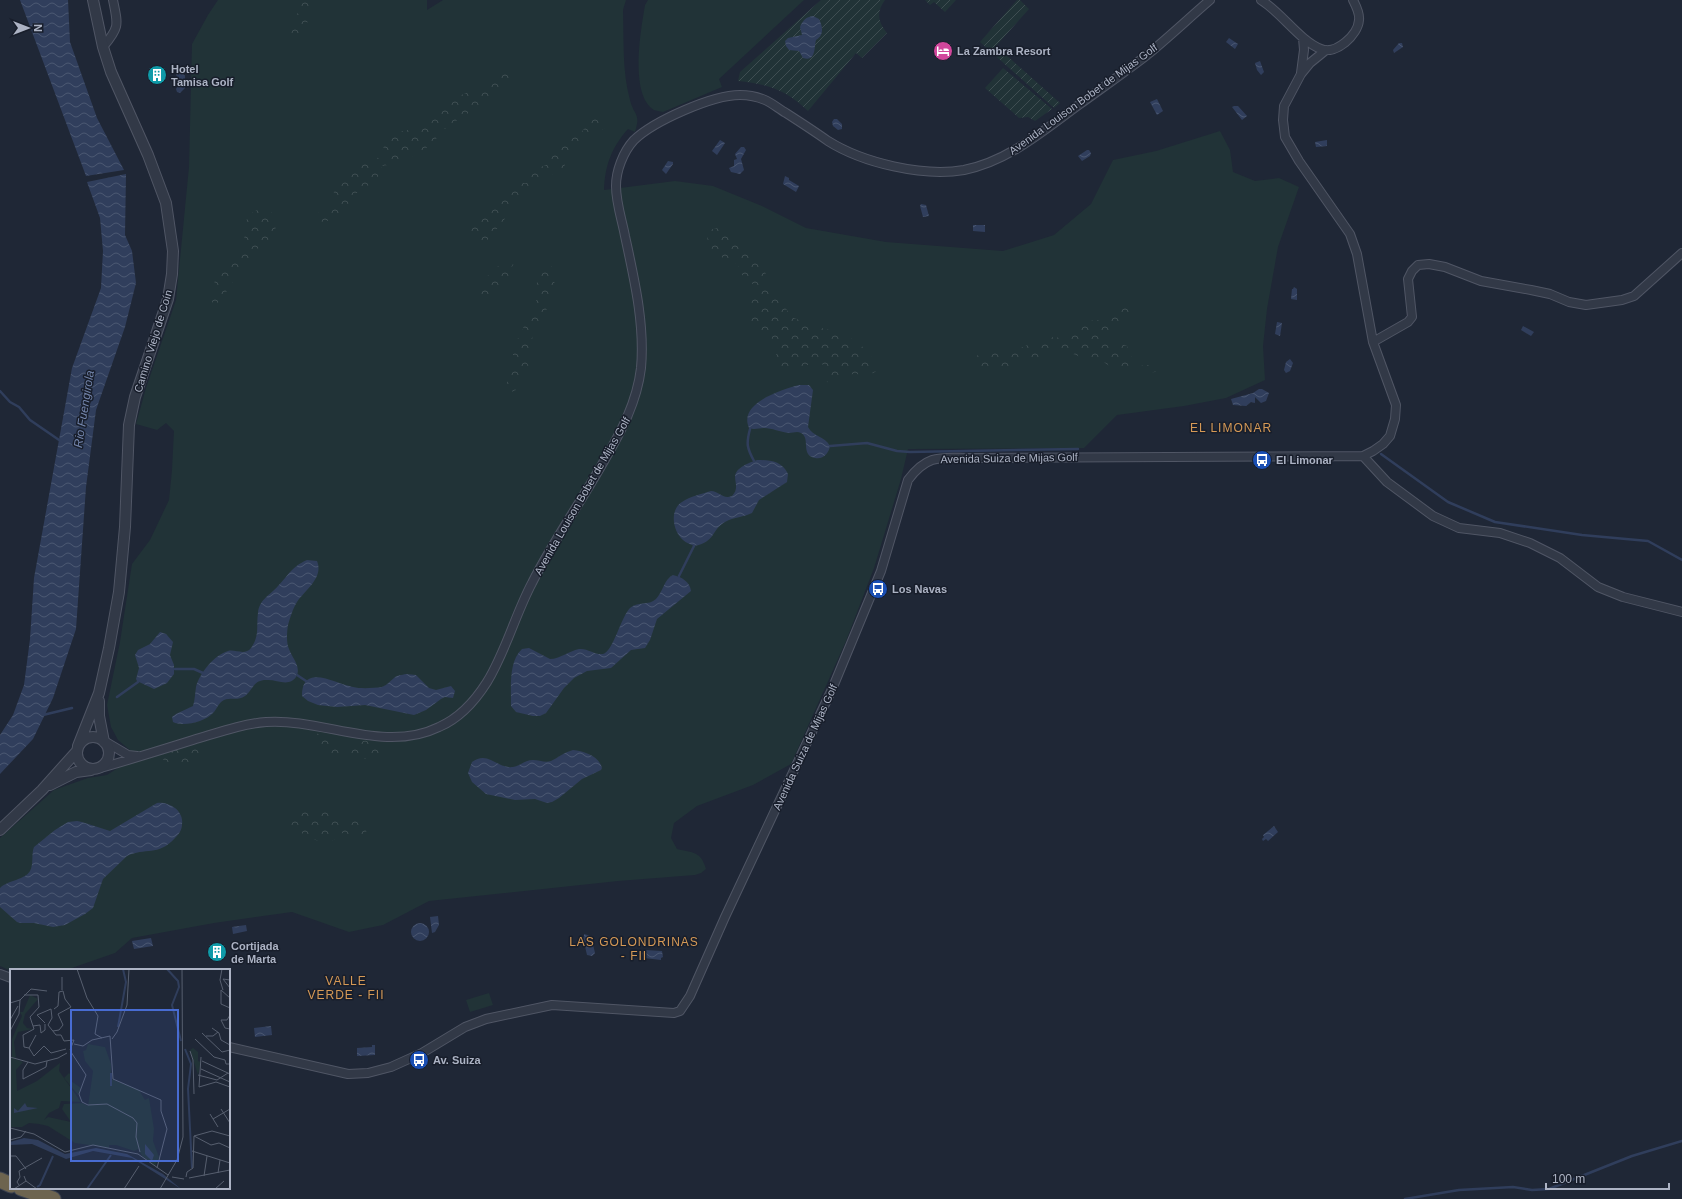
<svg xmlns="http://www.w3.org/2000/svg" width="1682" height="1199" viewBox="0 0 1682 1199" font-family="Helvetica,sans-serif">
<defs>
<pattern id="forest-crowns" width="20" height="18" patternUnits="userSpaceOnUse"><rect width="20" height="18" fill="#213337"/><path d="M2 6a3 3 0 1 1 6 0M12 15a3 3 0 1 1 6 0" fill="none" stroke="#3f4e52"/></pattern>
<pattern id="garden-furrows" width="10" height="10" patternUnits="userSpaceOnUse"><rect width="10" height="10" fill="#213337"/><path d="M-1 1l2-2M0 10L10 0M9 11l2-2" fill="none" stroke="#3f4e52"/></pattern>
<pattern id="water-waves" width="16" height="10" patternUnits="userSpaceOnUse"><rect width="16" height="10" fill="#303e5c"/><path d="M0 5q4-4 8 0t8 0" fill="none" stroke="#4b5872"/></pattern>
</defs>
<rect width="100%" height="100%" fill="#1f2736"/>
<path fill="#213337" d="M218,0H427V10L443,0H626L623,10C624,40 622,71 630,100C634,116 641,113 635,132L628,129C611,148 605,166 604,190L675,181L713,186L762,206L806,228L886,242L1003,251L1054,235L1091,204L1113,160L1156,151L1220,131L1230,150L1233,172L1255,181L1279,178L1299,187L1278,247L1267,309L1263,346L1265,380L1226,398L1184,406L1117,415L1084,448L908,449L901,479L874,568L846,641L791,764L753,785L697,806L674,823L671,838L677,849C693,853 701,851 706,869L701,873L695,875L618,881L429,901L383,925L349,932L292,912L214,923L132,938L115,953L66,970L11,971L0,966V838L54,790L88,778L107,775L121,766L130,763L131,751L118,740L111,727L107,705L120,642L132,564L150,540L169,500L172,470L174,431L166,423L157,430L136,424L146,388L176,300L189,167L192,44L208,15Z
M648,0H804L719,79L722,87L663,112C660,111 656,111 654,110C629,95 641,29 645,5Z
M489,993L493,1005L470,1012L466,1000Z"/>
<path fill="url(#forest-crowns)" d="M302,0H316L302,36L297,39C290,34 289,29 290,21L298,13Z
M507,70H511L513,73L514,78L508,84L491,94L484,102L475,107L466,115L454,122L450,129H442C440,133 438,137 435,140C424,153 398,164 382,166L376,182L360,189L336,219L322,222L318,217L319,211L330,205L335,189L347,180L356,166L364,161L376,159L382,155C384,136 398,130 416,129L419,123L424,118H432L450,104L457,97L496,80Z
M605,114L608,118L609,124C601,133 574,145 568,154C566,158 565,164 564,169L554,173L512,207L504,220L485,243H470L469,235L473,225L489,215L495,203L522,183H526L533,170L546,165L547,159L569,140L579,135L594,117Z
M267,207C287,227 270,240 253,252C252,270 242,271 232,283C225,292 224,300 214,305L211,300L215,287L214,277L228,260L241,254L245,234L244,225L249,215L255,211Z
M718,228L735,235L748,248L765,272L775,294L792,317L813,326L842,333L859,343L876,362L877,371C866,378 858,372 848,375C840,378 835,384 827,382L825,365L815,363L786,371L776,368L777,357L771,336C767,335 762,334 758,333C740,325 753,300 756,287L740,273L738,264C723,260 701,248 709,230Z
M514,249L519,252L518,256C509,268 508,286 497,297C490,304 472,298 478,287C480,282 504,260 509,258L510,252Z
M543,264H550L555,272L553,278L555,284L547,297L548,306L542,320L534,327L532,335L533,346L530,351L531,355L527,363L531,370L530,375L523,379L516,390L509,393L505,388L513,367V346L522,332L527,316L536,302L538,292L536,274L539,268Z
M1124,304L1130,307L1129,316C1117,322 1116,331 1109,341L1113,343H1121L1127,346L1132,358L1139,366L1148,365L1157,361L1161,364V370C1149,375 1141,372 1130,365C1116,371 1114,369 1102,361L1091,363C1084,358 1075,354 1066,352C1062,351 1058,353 1054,353C1030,357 996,377 973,365V357L996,349L1013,351L1045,338L1056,337L1067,341L1074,333L1076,328L1085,321L1101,320L1114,309Z
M320,733L334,738L340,744L344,746L367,740L378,742L388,748V751L374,759H351L343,755C331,763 319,747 313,738L314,735Z
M203,744L207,746L210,751L209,754C196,762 184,768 169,767L163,759C172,747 189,745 203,744Z
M322,807L331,812L340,821L347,820L356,816L368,823C367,842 355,838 342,833C339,834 338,838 335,839C321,847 301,834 291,825L290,816L296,811Z"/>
<path fill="url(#garden-furrows)" d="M821,0H885C876,12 878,22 887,33L862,58L856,53L808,111C786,90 768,84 738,81L740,72Z
M925,0H956L945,12L934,2L930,5Z
M1017,0H1020L1029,9L996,46L1060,103L1054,108L980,42Z
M1003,68L1052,109L1035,121L1028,117L1019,118L985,88Z"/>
<path fill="url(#water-waves)" d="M20,0H68L70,42L97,118L124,170L86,176Z
M813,16L819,19C823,27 824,35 816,40C814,48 816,62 803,58L799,51L789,50L786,46L785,41L788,38L802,35L800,27C803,20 806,17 813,16Z
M1229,38L1238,44L1235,49L1226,42Z
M1399,43H1402L1403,47L1394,53L1393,50Z
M1260,61L1264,72L1261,75L1257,70L1255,63Z
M177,72H181L185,76V88L180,93L177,92L176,89L178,86L176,84V81L178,80L176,74Z
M1157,99L1163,111L1157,115L1150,102Z
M1234,106H1238L1247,116L1242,120L1232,107Z
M834,119H837L842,124V129L838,130L833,126L832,122Z
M720,140L725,143L717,155L712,151Z
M1327,140V146L1316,147L1315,142Z
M741,147H744L746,150L741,159L744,170L740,174L731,172L729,168L734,166V160L737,159L735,154Z
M1087,150H1089L1091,153L1090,156L1082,161L1078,156Z
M668,161L673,162V164L666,174L662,170Z
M126,174L125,235L132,251L136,283L125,327L96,410L86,487L76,629L53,698L33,739L0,774V735L13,715L24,685L30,639L34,578L72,368L101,288L103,251L100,218L87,182Z
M785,176L789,178V180L799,186L796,192L783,184Z
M921,204L926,205L929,216L923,217L920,206Z
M973,225H985V232L973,231Z
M1294,287L1297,289V300L1291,299L1292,289H1293Z
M1277,322L1282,323L1280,336L1275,334Z
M1523,326L1534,332L1531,336L1521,330Z
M1290,359L1293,363L1290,371L1286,373L1284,370L1286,362Z
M799,385H809L813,390L808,427C813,437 825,436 830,446C829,453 823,460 815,458C800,455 811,438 801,433C797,431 793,433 789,433C780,432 772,428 764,428C759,428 754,430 749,428C738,403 781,390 799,385Z
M1259,389H1262L1269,393L1266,401L1261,403L1255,397V403L1251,402L1246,406L1233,405L1231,399L1253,393Z
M757,460C770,460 782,461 788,474L787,482L759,500L752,513C744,517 734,517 725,522C711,530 716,542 694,546C691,544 686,543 683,540C673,532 669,510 682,502C690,496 702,494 711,491C719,491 723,500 732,496C745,482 719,473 757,460Z
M307,560L317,561C324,578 305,590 297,602C293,608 290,618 288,625C287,631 286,643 289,649C292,658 302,667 296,677C289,687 278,680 268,680C253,679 254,689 245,696C238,701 232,697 224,700C218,703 217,709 213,713C205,722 183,727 173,722L172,717L176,714L193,706C195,700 195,693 196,687C199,674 214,655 228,651C235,649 245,656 251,648C260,635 256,627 258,613C259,600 270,595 278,586C289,575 291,567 307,560Z
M673,575C682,577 690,582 691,591L657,619L650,640L645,648L631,650L611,668L587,671L574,678L564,688L546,713L540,716H533L516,712L511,706V701C511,685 509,661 522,649L529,648L550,659C560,659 569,651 579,649C588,648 594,655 603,654C613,652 621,617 630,608C637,601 649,606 656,599C663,592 664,579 673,575Z
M160,632L166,634L173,642L170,655L174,665V674L167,683L154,689L137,681L136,679L139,668L135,655L138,650L150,644Z
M406,674L416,675L429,688L436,690L451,686L455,691L453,698L445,697L441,699L426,710L414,715L365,705L337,707L318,705L308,701L302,696C302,662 336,684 353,687C361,689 374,688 382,687C387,685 390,681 394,678C397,675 402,675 406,674Z
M573,750C584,751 599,756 602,768L601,770L582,779L559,798L552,802L547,803L535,799L515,800L486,794L472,782L468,773L472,762C488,750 497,769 513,767C520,766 525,760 533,760C539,760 545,763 551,761C559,757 565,752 573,750Z
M157,803C164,802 169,804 175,808C180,812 183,818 182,824C182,830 179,834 175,838C158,857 145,847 127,856L103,879L93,908L85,914L65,925L53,927L34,923H20L17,922L0,907V888C8,880 25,880 30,871C34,864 31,854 34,847L55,830L68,822L77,821L82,822L110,831Z
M1274,826L1278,832L1268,841L1266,839L1263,841L1262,839L1264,837L1263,835Z
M438,916L439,925L435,932L432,933L430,917Z
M411 932a9 9 0 1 1 18 0a9 9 0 1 1-18 0Z
M246,925L247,931L233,934L232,927Z
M584,934L591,936L595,953L592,956L587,955L583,938L584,937Z
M151,938L153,946L134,949L132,941Z
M645,950L662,951L663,957L661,958V960L644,958L641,953Z
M271,1026L272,1035L255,1037L254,1028Z
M372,1045H375V1055L357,1056V1048L372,1047Z"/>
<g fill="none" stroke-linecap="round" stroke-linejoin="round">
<path stroke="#303e5c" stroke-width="2.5" d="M0,391L10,402L19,407L30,420L62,442
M750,429C746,444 747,448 754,461
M830,446L867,443L897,451L910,452L1078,449
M1381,454L1448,502L1495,522L1582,535L1648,541L1682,560
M679,576L694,546
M175,669H194L203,673
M297,675L306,681
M117,697L138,682
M43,715L72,708
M1405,1199L1459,1190L1513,1187L1532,1190L1549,1189L1632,1156L1682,1141"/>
<g stroke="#505665" stroke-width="10">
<path id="minor" d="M1261,0C1282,13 1300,41 1321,49C1336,55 1358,35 1359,20C1360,13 1356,6 1353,0
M103,47C120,27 118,25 113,0
M1301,73L1304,50L1303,38
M1373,342L1408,322L1412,317L1408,279L1412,271L1418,265L1429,264L1445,267L1481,281L1531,290L1550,294L1569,302L1586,305L1622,300L1634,296L1682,253
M1363,456L1387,482L1433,516L1459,528L1500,533L1530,543L1560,558L1598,587L1623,597L1682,612
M106,742L128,755L137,756
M97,769C129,760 161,750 193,740C217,733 241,724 266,722C323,718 384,754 439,727C460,718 475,701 487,682C506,651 515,615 532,583C553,541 581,502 604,461C621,432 637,402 641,368C645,324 634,278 625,236C622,220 616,203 616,186C616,171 623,152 634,140C654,121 712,95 740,95C747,95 758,97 765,100C772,103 779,109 786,113C800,122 814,131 828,141C863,163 923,177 964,170C1009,161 1044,130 1080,104C1102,88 1125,72 1147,55C1169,37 1189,18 1210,0
M0,974L11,978
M229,1047L348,1074L368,1073L391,1067L422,1053L465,1027L486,1019L552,1005L674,1013L680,1011L690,996L725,917L833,687L881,571L908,480C928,453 942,458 972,458L1363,456L1373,451L1383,444L1390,436L1395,419L1396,405L1373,342L1357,254L1350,234L1299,161L1285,137L1283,120L1284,106L1301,74L1310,63L1326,50"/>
</g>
<g stroke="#505665" stroke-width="12">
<path id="tertiary" d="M99,701V716L104,742
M77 753a16 16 0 1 1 32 0a16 16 0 1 1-32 0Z
M78,746L99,693L109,648L119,592L125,527L129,425L135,397L168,299L172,274L173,251L166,203L148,155L111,72L103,47L93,0
M50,785L76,772L91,770
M0,830L42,790L77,751"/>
</g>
<g stroke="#3d4351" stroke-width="17">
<path id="motorway" d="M0,1180L11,1185
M21,1188L53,1199"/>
</g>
<use href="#minor" stroke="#323947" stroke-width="8"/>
<use href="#tertiary" stroke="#323947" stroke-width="10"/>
<use href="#motorway" stroke="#6d644f" stroke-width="15"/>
</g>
<defs>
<g id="hotel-disc" transform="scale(1)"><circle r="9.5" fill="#d1479c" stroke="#181e2b"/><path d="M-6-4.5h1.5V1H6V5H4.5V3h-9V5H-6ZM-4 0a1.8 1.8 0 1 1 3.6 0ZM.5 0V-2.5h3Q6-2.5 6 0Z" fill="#fff"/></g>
<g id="building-disc" transform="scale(1)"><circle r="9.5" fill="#0f9aa8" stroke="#181e2b"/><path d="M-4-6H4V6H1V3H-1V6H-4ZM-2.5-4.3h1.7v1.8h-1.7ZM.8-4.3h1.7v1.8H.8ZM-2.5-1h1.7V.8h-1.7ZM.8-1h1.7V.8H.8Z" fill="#fff"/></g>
<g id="bus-disc" transform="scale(1)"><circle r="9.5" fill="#1a4fb4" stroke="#181e2b"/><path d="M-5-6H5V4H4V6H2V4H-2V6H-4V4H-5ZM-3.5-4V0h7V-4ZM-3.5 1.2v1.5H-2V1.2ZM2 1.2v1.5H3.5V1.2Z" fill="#fff"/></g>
</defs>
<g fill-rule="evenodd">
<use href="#hotel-disc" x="943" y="51"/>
<use href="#building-disc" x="157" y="75"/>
<use href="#bus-disc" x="1262" y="460"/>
<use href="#bus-disc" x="878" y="589"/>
<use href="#building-disc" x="217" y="952"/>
<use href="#bus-disc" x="419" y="1060"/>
</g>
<g text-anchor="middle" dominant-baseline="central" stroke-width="3" stroke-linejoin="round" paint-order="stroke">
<g font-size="11" font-weight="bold" fill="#acb3c4" stroke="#181e2b" text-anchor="start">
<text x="957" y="51">La Zambra Resort</text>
<text x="171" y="69">Hotel<tspan x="171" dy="13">Tamisa Golf</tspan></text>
<text x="1276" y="460">El Limonar</text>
<text x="892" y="589">Los Navas</text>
<text x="231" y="946">Cortijada<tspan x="231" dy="13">de Marta</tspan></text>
<text x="433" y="1060">Av. Suiza</text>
</g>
<g font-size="11" fill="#acb3c4" stroke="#181e2b">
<text transform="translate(1083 99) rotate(-36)">Avenida Louison Bobet de Mijas Golf</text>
<text transform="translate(153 341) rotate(-73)">Camino Viejo de Coín</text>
<text transform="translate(1009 458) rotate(-1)">Avenida Suiza de Mijas Golf</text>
<text transform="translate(582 496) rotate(-60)">Avenida Louison Bobet de Mijas Golf</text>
<text transform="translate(805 747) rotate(-65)">Avenida Suiza de Mijas Golf</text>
</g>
<g font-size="12" font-style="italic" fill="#7486ad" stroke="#181e2b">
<text transform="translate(84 409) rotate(-81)">Rio Fuengirola</text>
</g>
<g font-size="12" letter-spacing="1" fill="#d59956" stroke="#181e2b">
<text x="1231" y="428">EL LIMONAR</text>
<text x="634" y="942">LAS GOLONDRINAS<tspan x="634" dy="14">- FII</tspan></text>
<text x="346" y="981">VALLE<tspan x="346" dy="14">VERDE - FII</tspan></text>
</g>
</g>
<g transform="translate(10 969)">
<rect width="220" height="220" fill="#1f2736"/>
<path d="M20,26L28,30L15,45L13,54L17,59L23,60L8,63L4,73L6,89L2,88V70L12,47L10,43H13ZM78,75L95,78L101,95V110L129,121L135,131L139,129L144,160L143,172L149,188L145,197L132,187L128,180L124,182L106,176H99V179L65,174L38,157L29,155L19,154L12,158H0V88L13,93L6,101L7,122L27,112L50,94L49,102L71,133L51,132L49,139L39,144L34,151L38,148L61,153L52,140L54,135L72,134L78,137L83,102L75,92L73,82L76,81ZM183,79L188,83V92L191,93L188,106L180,81Z" fill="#213337"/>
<path d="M59,104L62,107L61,112L71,119L68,126L54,109Z" fill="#213337"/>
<path d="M15,134L17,138L28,139L4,144V139L8,142ZM14,169L28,171L55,185L86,179L117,185L153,205L171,220L122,189L83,182L56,190L22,175L0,176V173ZM135,175L144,186L142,192L135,185Z" fill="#303e5c"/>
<path fill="none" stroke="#303e5c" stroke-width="2" d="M157,0L168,12L169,18L162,36L171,72M108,58L116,13L113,0M175,80L181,95L178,120L182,199M101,117V104M27,218L30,216L43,187M77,220L101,186"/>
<path fill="none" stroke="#575f6f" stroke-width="1" d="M67,0L77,29L88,47L85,65L92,69M212,0L210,11L213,21M220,11L213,10L220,19M52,21V8M14,26H28L29,38L20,48L24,60L13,66L14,78L19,79L24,87L34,77L41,84L56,80M220,29L211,21V35L220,39M0,34L10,31L21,20L37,22M41,40L42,49L38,56L46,66H51L54,72L64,71L60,81M220,46L217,51H211L215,59L220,60M0,51L8,37M35,54L27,46L41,40M23,57L30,56L31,64L35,61V55M202,59L209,64L211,71L220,76M0,62L9,45L10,31M43,62L49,61L53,56L48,45L61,38L55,30L53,22L49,23L48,37L44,40M192,64L212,83L220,81M196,67H203L208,63M102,70L107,63L117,36L119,0M185,70L204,88L215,91L216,95H220M64,75L73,77L82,71L100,67L103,110L151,131V142L157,160L147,199M19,79L26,66M180,82L183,91L184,125M61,83L76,106L69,125L72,133L78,136L97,135L123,149L127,154L126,168L130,183M0,88L25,95L48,89L57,84M191,88L189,118L206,113L220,118M192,92L220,105M18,93L13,101V110L36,98L37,92M191,100L220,113M188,106L207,111L218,104M211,140L220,154M200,145L208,158M203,150L220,140M0,159L24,165L55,183L83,176L128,185M184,167L201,176L209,174L220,179M184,167L202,162L220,167M0,171L11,168L16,162M182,182L220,194M128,185L158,206M0,187H6L16,200M208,204L210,191M14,207L16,212L27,220M194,207L197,187M162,208L174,210M176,208L177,203L183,199L184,167M179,209L220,201M9,216L7,213L10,208L9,202L32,189M4,220L16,212M114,220L129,197M150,220L167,191L173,168L172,0M205,220L214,212"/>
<path fill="#486cd2" fill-opacity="0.15" stroke="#486cd2" stroke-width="2" d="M61,41H168V192H61Z"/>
<rect width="220" height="220" fill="none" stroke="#acb3c4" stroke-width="2"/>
</g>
<g transform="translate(28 28) rotate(90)" stroke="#181e2b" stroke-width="3" paint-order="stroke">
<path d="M0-3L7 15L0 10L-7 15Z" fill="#acb3c4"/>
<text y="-6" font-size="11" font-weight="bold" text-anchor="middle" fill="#acb3c4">N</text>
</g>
<path d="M1546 1183v6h123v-6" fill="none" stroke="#acb3c4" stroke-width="2"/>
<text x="1552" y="1183" font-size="12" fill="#acb3c4" stroke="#181e2b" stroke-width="3" paint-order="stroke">100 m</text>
</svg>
